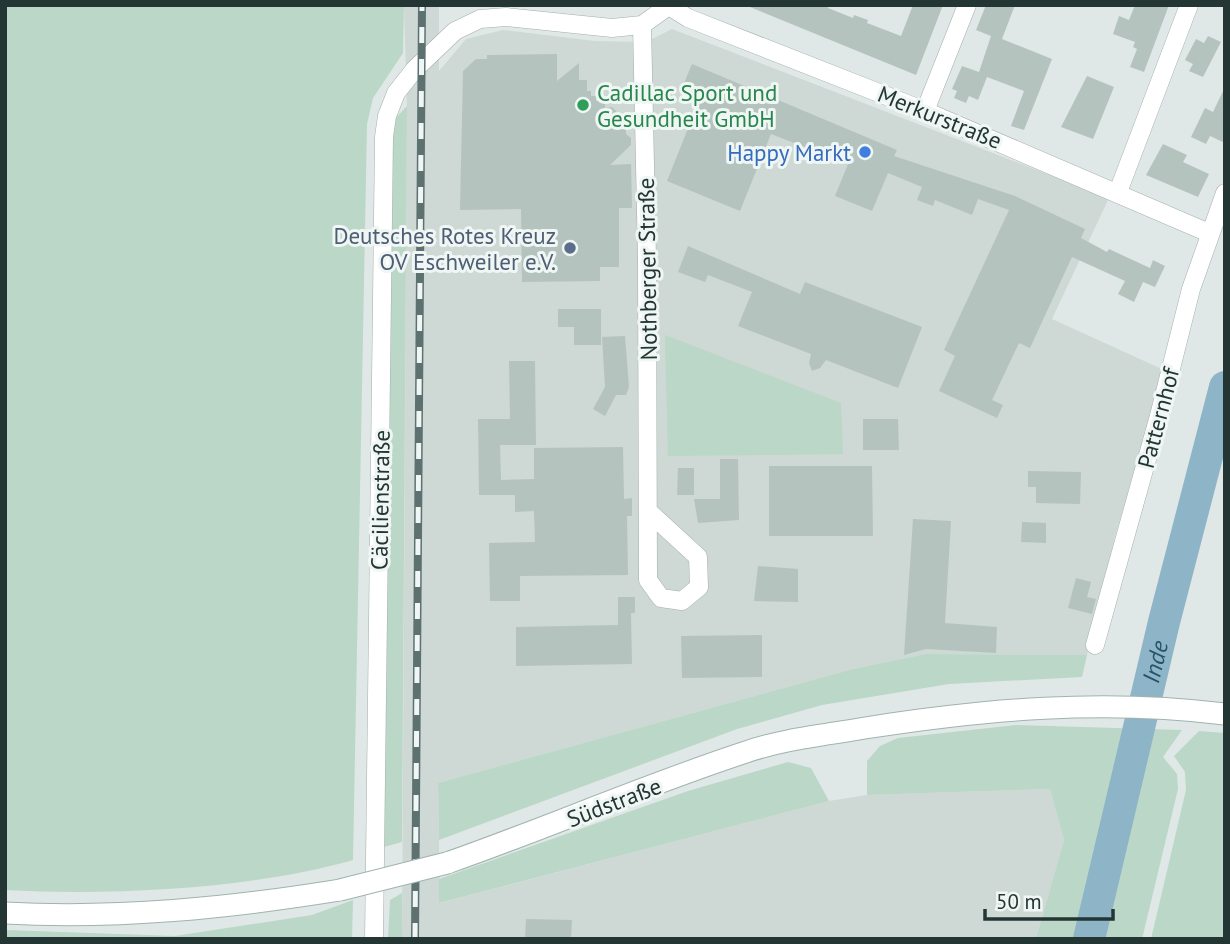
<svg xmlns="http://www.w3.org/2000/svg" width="1230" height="944" viewBox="0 0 1230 944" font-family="'PT Sans',sans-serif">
<rect width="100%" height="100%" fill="#dfe8e6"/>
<path fill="#ced8d5" d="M404,5H439V71L466,39L503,30L595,41L646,42L672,29L1109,198L1052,319L1164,370L1115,536L1087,655L925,654L853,669L438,783L440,903L829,801L867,795L1050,789L1064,840L1036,939H402L407,106Z"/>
<path fill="#bbd7c7" d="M5,5H404L403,53L373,98L367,124L353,860C252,889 111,896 5,890Z
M407,106L402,842L384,847L393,121Z
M665,335L841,403L843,454L668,456Z
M925,654L1087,655L1082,677L949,684L822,705L737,729L439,840L438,783L853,669Z
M1016,725L1182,730L1163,757L1177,774L1178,789L1142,939H1036L1064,840L1050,789L867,795V761L880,746L898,738Z
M1199,731L1225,733V939H1151L1186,790L1185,772L1174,756Z
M788,762L811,768L829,801L439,903V879L688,791Z
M402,893V939H388L390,900Z
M353,900L352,939H5V930L175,936L312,915Z"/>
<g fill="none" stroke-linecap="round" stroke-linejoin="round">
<path stroke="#8eb5c7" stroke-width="32" id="s1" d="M1089,939L1164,622L1225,387"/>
</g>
<path fill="#b5c3bf" d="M745,5H829L828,8L853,18L854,15L868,20L867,23L901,36L913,5H943L916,75Z
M986,5H1015L1002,39L1052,59L1024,130L1011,126L1024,91L987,77L978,100L969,96L966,103L954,98L957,91L952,89L962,66L979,72L991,36L976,30Z
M1135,5H1169L1144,72L1130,67L1137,49L1133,47L1135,42L1113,34L1119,16L1129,20Z
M1208,36L1221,42L1203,77L1189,71L1193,64L1185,60L1196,39L1204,43Z
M557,54V81L579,63V80H587V91H591V96H596V101H605V108L612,107L623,118L626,122V134L631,138V145L610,165L631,164L632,208H619V267H600V281L522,282L521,209L460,210L463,71L476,59H487V55Z
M692,64L897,150L894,156L1015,196L1085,229L1081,238L1107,252L1109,249L1150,268L1153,260L1165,266L1155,287L1143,282L1134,302L1118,294L1125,281L1072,257L1030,348L1019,343L992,400L1003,405L997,418L939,391L955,356L944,350L1009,210L978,199L972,215L935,200L933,206L917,200L922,187L888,173L872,211L835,196L848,164L771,134L740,211L667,181L699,101L680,93Z
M1087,76L1114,87L1093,139L1061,127Z
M1225,87V143L1210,136L1206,144L1191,137L1205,108L1213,112Z
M1163,144L1187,155L1183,162L1209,174L1198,197L1146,175Z
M688,246L800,294L805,282L922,327L898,388L826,360L820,368L812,371L809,363L811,354L738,326L752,292L708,275L705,282L678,272Z
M558,309H601V345H574V327H558Z
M625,336L629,387L626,395H616L605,416L593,409L605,387L602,337Z
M509,361H535L536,445H500L501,480L534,479V448L623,447L624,499L632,498V516H627L628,575L520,576V601H490L489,543L535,542L534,511L515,512V495H479L478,419H510Z
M863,419H898L899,450H863Z
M720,459H738L739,520L698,523L694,499H720Z
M769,466H872L873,536H769Z
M678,468H694V495H677Z
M1028,471L1081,472L1080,504L1036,503V487H1028Z
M913,519L951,521L945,623L997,627L996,653L926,649L904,655Z
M1022,522L1046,523V543L1021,542Z
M758,566L798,569V602L754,601Z
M1076,578L1091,582L1087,597L1096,599L1092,614L1068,608Z
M618,597H635V613H631L632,664L516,666V627L618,625Z
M762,635V677L682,678L681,636Z
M526,919L572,920L571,939H525Z"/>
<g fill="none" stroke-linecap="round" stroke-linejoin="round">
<g stroke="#a3afad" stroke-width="19">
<path id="street" d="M669,6L688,18L925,111L1209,233
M642,25L647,258L648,580L661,598L682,601L699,587L698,557L649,512
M925,111L967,5
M1118,192L1189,5
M1095,645L1159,416L1191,289L1225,193
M374,939L384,137L387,116L396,93L414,70L455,31L480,19L506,17L612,28L642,25L670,5"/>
</g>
<g stroke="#a0b3af" stroke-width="23">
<path id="secondary" d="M447,863C547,828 645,785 746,752C783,739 826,735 865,728C986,709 1103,699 1225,714
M5,913C118,919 229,908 340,890"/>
</g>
<use href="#street" stroke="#fff" stroke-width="18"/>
<use href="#secondary" stroke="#fff" stroke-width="21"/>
<g stroke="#5d7270" stroke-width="8">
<path id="rail" d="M415,939L422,5"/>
</g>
<use href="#rail" stroke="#eff6f3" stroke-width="5" stroke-dasharray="16" stroke-linecap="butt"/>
<g stroke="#a0b3af" stroke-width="23" stroke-linecap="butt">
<path id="secondary-bridge" d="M340,890L447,863"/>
</g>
<use href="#secondary-bridge" stroke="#fff" stroke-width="21"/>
</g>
<circle fill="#2e9e5b" stroke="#eff6f3" stroke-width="2.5" cx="583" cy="105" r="7"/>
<circle fill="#3f7fe0" stroke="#eff6f3" stroke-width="2.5" cx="865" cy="152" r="7"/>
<circle fill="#5c6f8a" stroke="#eff6f3" stroke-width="2.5" cx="570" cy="248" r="7"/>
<g text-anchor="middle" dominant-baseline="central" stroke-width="6" stroke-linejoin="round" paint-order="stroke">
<g font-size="23" fill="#27864d" stroke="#eff6f3" text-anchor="start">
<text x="597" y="92">Cadillac Sport und<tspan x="597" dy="26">Gesundheit GmbH</tspan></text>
</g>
<g font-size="23" fill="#233634" stroke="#eff6f3">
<text transform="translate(940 117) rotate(22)">Merkurstraße</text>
<text transform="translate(647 269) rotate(-91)">Nothberger Straße</text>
<text transform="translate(1158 418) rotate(-75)">Patternhof</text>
<text transform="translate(380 500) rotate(-89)">Cäcilienstraße</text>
<text transform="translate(614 802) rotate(-21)">Südstraße</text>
</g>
<g font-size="23" fill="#366cbe" stroke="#eff6f3" text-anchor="end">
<text x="851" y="152">Happy Markt</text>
</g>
<g font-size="23" fill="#4e5e75" stroke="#eff6f3" text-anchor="end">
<text x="556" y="235">Deutsches Rotes Kreuz<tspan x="556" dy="26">OV Eschweiler e.V.</tspan></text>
</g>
<g font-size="24" font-style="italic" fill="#25536a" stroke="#eff6f3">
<text stroke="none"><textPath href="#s1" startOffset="285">Inde</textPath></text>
</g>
</g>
<rect width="1230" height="944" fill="none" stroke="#233634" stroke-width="14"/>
<path d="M985 909v10h128v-10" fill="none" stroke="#233634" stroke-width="3.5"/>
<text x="996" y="909" font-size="21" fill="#233634" stroke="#eff6f3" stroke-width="5" paint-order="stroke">50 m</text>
</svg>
